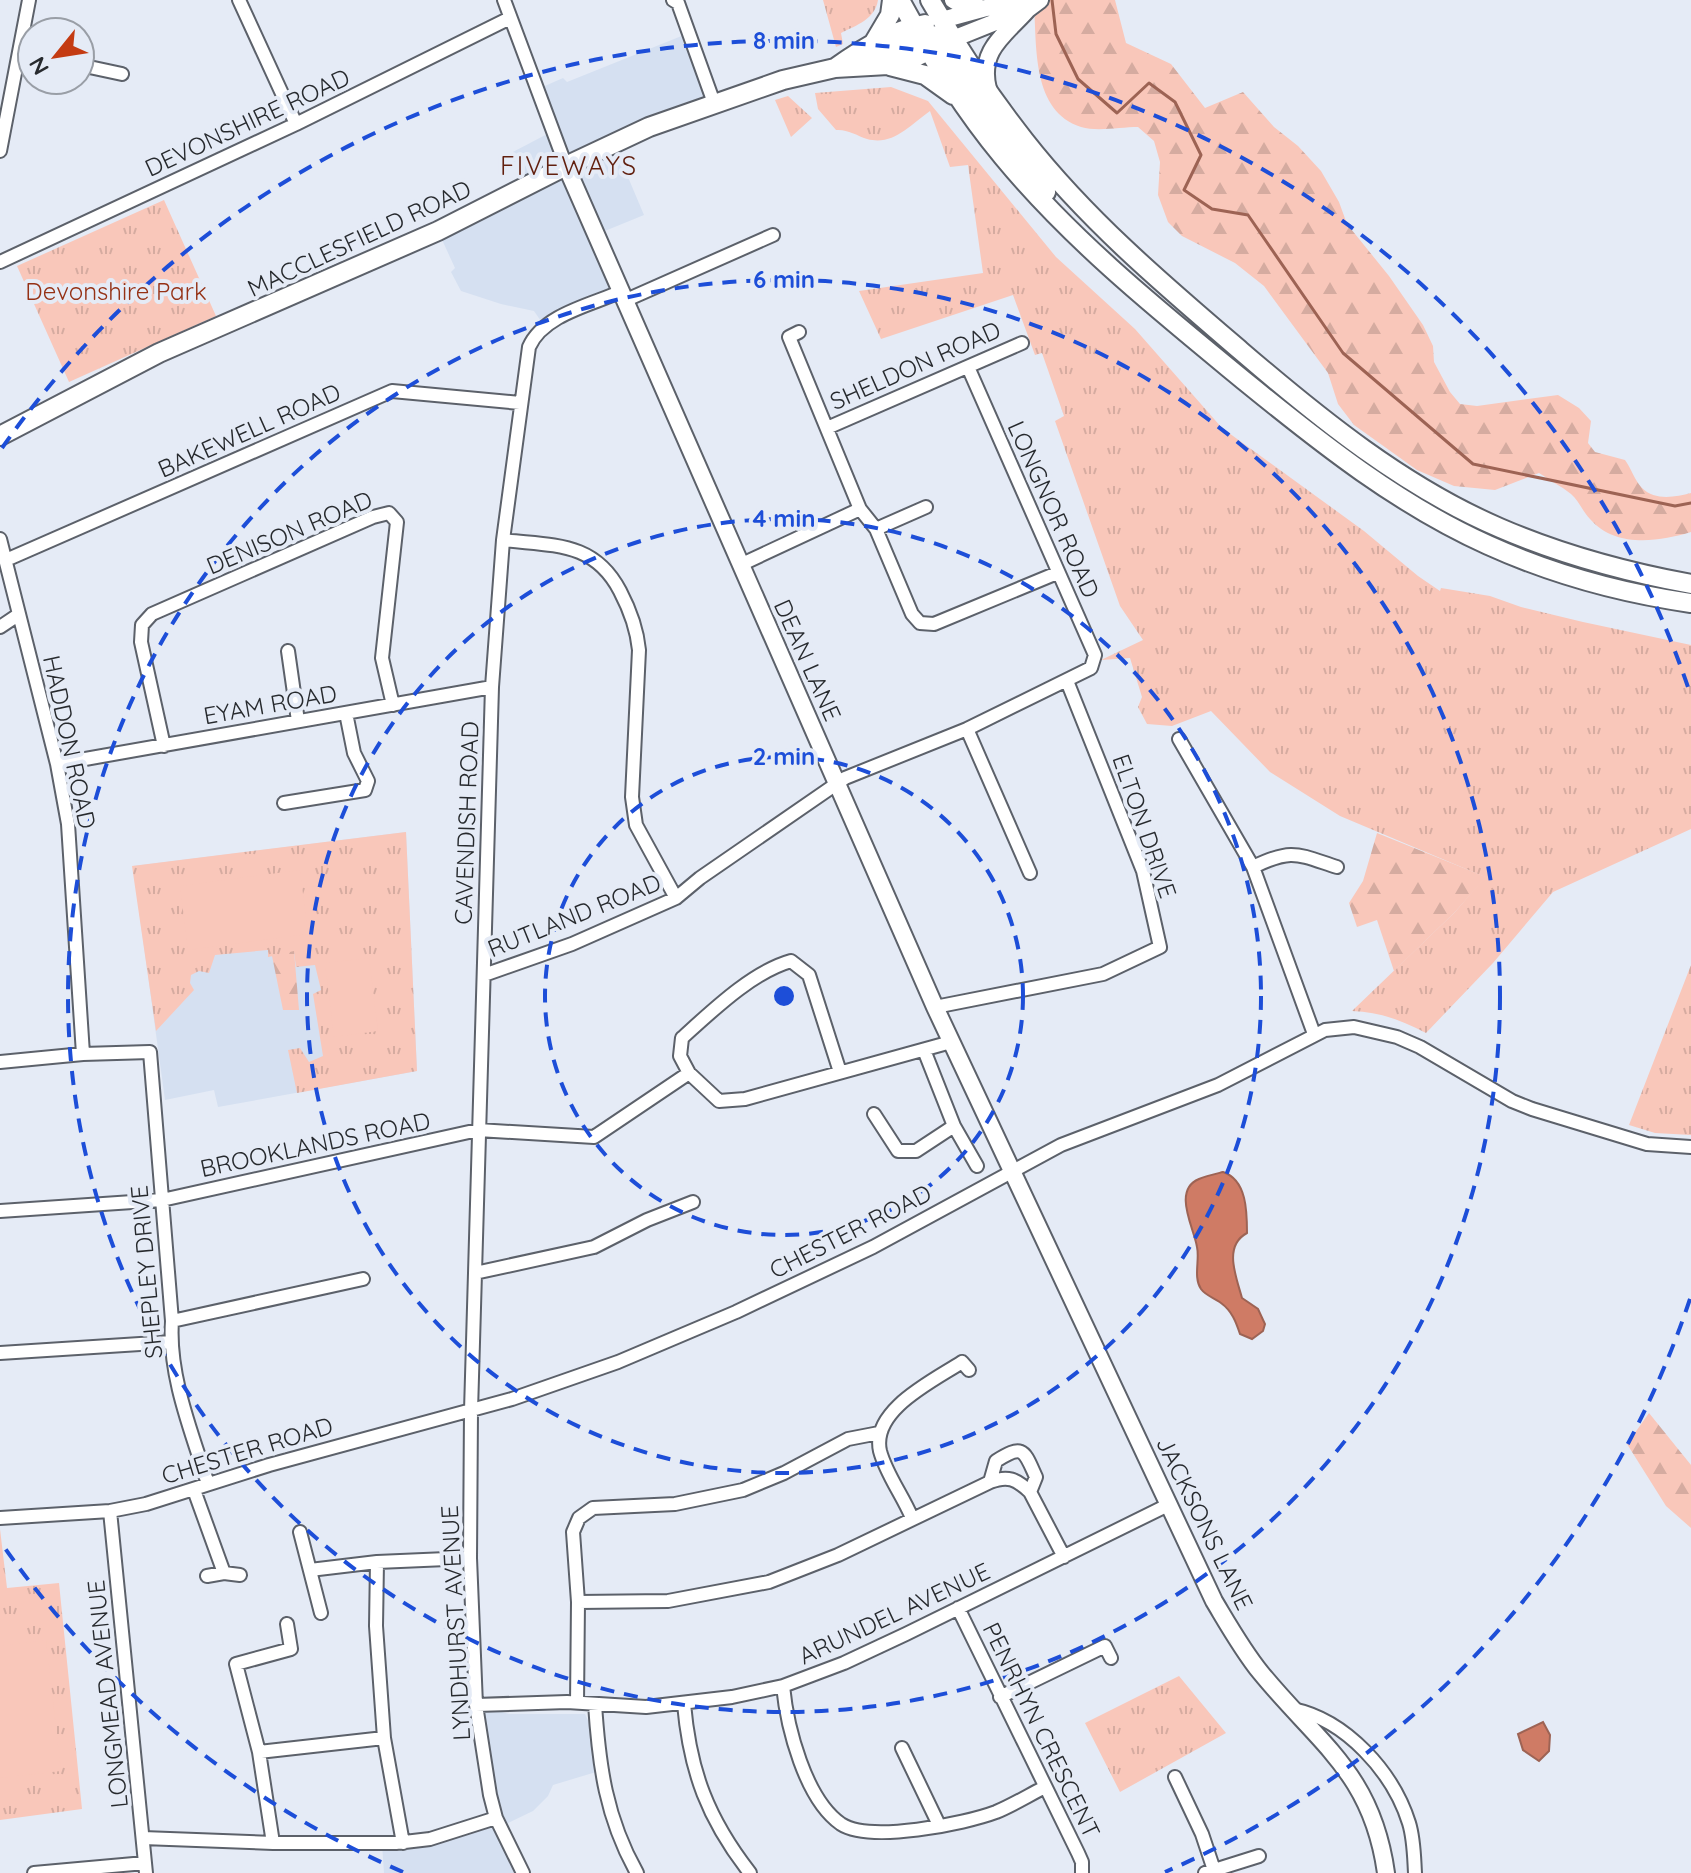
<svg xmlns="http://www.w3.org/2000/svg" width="1691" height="1873" viewBox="0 0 1691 1873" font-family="Quicksand,sans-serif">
<defs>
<pattern id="grass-tufts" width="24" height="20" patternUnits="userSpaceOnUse" patternTransform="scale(2)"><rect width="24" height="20" fill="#f9c7ba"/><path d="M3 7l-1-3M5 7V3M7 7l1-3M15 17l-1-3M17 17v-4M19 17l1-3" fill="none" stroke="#d5aba0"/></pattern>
<pattern id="forest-firs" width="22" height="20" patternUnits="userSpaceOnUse" patternTransform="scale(2)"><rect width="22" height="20" fill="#f9c7ba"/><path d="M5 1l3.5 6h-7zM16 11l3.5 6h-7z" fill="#d5aba0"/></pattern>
</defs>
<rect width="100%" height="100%" fill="#e5ebf6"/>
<path fill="#d5e0f1" d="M689,33L714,103L614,144L644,215L595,235L620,292L545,327L534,311L501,304L461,291L451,272L455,268L438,231L524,187L509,154L553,131L538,89L563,78L567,82Z
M406,832L417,1071L218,1107L214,1090L165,1100L133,866Z
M476,1705L509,1714H585L591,1727L596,1772L553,1785L548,1796L533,1811L500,1827L523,1873H384L382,1844L396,1843L496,1818Z"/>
<path fill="url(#grass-tufts)" d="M823,0H878C875,19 857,25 841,33L843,44L836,47Z
M891,87L928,101L1056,257L1135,329L1222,428L1364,531L1418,576L1440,591L1441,588L1490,596L1521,607L1583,622L1691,645V829L1553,892L1493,963L1426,1033C1401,1020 1380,1012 1352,1011L1455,912L1485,877L1340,816L1270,772L1211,711L1172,726L1147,724L1138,707L1142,697L1130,658L1101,660L1143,640L1120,606L1055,421L1064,416L1042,353L1035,355L1013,295L881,339L859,291L983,273L968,165L950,167L930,111C909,126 893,146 867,139C856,135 847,129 836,130L818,109L815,93Z
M788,96L812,118L791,137L775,100Z
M164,200L216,316L69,382L17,266Z
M406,832L417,1071L297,1093L288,1050L300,1048L309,1062L323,1056L313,994L321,990L315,965L296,967L294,952L268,957V950L215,955L209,973L199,971L191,975L190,983L194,990L156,1031L132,866Z
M1691,965V1135L1655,1133L1629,1125Z
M0,1529L7,1588L59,1583L82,1809L0,1820Z
M1179,1676L1226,1733L1120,1792L1085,1723Z"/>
<path fill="url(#forest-firs)" d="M1046,0H1115L1126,43L1171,64L1205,108L1243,92L1274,127L1298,146L1321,171L1339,202L1347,224L1389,276L1423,325L1433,346L1434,362L1450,392L1460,404L1477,406L1558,395L1579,408L1591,421L1588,443L1595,452L1625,460C1631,468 1635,481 1642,488C1655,501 1675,497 1691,493V532C1658,542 1615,548 1590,519C1583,512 1579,501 1571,494C1561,486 1549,480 1539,473L1495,490L1454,486L1417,470L1354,425L1338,404L1328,373L1264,286L1235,263L1182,236L1168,222L1158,195L1160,162L1154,141L1138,127C1121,127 1097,132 1081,127C1032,111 1037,48 1034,6Z
M1377,833L1486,877L1455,912L1394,971L1377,920L1357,927L1349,903L1363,881Z
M294,951L299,1010H283L272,956Z
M1649,1413L1691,1465V1528L1666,1506L1627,1444Z"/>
<path fill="#f9c7ba" d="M300,870L308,934L188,950L180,886Z
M369,958L378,1031L334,1037L325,963Z
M46,1640L61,1771L0,1778V1646Z"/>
<path fill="#cf7b65" stroke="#9d6354" stroke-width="2" d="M1223,1172C1247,1180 1247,1212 1247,1233C1223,1246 1236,1276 1242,1298L1258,1309L1265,1324L1263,1331L1252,1339L1240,1334C1236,1322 1232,1311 1221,1303C1215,1298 1206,1296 1201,1289C1193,1277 1200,1260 1197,1247C1194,1228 1172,1190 1199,1179C1206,1176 1215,1174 1223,1172Z
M1543,1722L1550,1735L1549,1751L1539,1761L1523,1750L1518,1734Z"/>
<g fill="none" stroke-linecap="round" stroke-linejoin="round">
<path stroke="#9d6354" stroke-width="3" d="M1052,0L1056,34L1078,79L1117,113L1149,83L1175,102L1201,155L1184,190L1212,209L1248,215L1343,353L1473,464L1675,506L1691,503"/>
<g stroke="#5c616a" stroke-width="16">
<path id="minor" d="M239,0L296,124
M504,0L566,166
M673,0L678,3L714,103
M80,65L122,74
M0,151L29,0
M0,262L296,124L510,18
M624,301L773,235
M799,332L789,337L860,509L876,529L912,614L920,623L934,624L1057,573
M827,428L1022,343
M876,529L926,507
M0,539L57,764L68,824L83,1054
M503,540C553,546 594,541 620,591C630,610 637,629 639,650L632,797L636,825L676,898
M6,560L392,391L520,403
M740,565L860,509
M0,627L18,615
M288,651L298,721
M967,729L1030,873
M1179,739L1253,867L1314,1034
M164,746L141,642L142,625L152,614L373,517L389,513L397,522L382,658L393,705
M57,764L492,687
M284,803L365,790L368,781L354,753L346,713
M1253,867C1292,848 1297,854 1337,867
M484,975L572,944L676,898L700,878L845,778L967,729L1091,668L1095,655L968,367
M935,1007L1103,974L1160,947L1143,871L1067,681
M924,1050L954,1126L977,1166
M0,1062L83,1054L150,1052L172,1321C168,1375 192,1433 208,1484
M689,1073L680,1056L682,1038C712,1011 752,972 791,961L809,975L840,1072
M874,1114L898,1151H916L954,1126
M0,1211L162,1200L478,1130L594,1137L689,1073L719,1101L745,1099L951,1042
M475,1273L594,1247L647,1220L693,1202
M172,1321L363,1279
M0,1353L171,1342
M990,1482C1008,1475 1016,1479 1030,1492
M194,1490L224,1573
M110,1511L146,1873
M0,1518L110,1511L146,1504L269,1465L512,1399L618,1362L736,1312L873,1247L1061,1145L1218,1085L1325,1030L1354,1027L1397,1037L1420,1047L1512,1101L1532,1109L1647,1144L1691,1147
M912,1518C903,1496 886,1474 880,1451C871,1410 933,1381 962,1362L969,1370
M300,1532L321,1613
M377,1562L376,1626L384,1738L403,1843
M310,1570L377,1562L470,1558
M207,1576L224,1573L240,1575
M578,1602L668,1601L769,1582L838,1555L990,1482L996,1461C1024,1443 1024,1451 1036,1477L1030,1492L1064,1557
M958,1608L1078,1853L1082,1862V1873
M783,1686C787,1727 805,1799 841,1824C870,1843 964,1824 996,1812C1013,1805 1029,1795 1045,1787
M1000,1697L1105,1646L1111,1658
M577,1703L578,1602L573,1532L579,1518L593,1508L675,1504L743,1490L784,1473L848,1439L879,1433
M595,1704C599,1766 606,1818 637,1873
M684,1704C690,1772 708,1819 750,1873
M476,1705L567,1702L646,1707L732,1697L783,1686L844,1663L906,1634L1170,1504
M1293,1709C1346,1720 1393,1772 1409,1823C1414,1839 1414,1856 1415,1873
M902,1748L939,1825
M259,1752L384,1738
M1175,1777L1202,1834L1214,1870
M143,1838L273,1843H396L430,1839L496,1818
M273,1843L259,1752L236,1664L291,1649L287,1624
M34,1873L145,1863
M523,1873L496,1818L490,1795L476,1705L470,1558L471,1411L492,687L503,540L529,347C543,315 590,305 620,292
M1205,1873L1259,1856"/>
</g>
<g stroke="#5c616a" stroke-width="20">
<path id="major" d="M953,0L963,6L981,8
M942,20L986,8L1028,3
M953,39L1028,9L1040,0
M988,89C978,50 1005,35 1028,9
M566,166L935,1007L1214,1601C1229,1626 1243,1651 1261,1673C1319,1744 1372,1773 1386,1873"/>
</g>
<g stroke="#5c616a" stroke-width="22">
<path id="highway" d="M900,0C929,54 964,110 1003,157C1073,242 1162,313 1247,383C1322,444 1399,505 1488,545C1552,574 1621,593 1691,603
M930,0C958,48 990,97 1025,141C1087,220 1165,286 1241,351C1319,418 1404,487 1500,528C1560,554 1626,572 1691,584
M940,35C948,65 972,90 991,114C1010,140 1029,165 1046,192
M874,42L890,15L892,0
M873,56L932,35
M890,66L925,75L953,95
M835,68C861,49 892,30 925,24
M0,436L159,353L438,231L566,166L649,127L783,80L835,68L888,65L914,58L953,39"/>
</g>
<use href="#minor" stroke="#fff" stroke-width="12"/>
<use href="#major" stroke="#fff" stroke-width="16"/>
<use href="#highway" stroke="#fff" stroke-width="18"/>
</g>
<g fill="none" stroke="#1d4ed8" stroke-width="4" stroke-dasharray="14 10">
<circle cx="784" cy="996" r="239"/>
<circle cx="784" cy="996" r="477"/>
<circle cx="784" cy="996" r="716"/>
<path d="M1690 1299A955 955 0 0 1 1165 1872M403 1872A955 955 0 0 1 2 1544M2 448A955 955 0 0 1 1690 693"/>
</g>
<g text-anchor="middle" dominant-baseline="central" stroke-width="8" stroke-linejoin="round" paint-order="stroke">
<g font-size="24" fill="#272a2e" stroke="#e5ebf6">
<text transform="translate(247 122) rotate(-25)">DEVONSHIRE ROAD</text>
<text transform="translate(359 238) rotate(-25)">MACCLESFIELD ROAD</text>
<text transform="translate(915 365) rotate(-24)">SHELDON ROAD</text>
<text transform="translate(249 430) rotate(-24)">BAKEWELL ROAD</text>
<text transform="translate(1054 509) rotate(66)">LONGNOR ROAD</text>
<text transform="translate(289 532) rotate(-23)">DENISON ROAD</text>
<text transform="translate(808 660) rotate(66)">DEAN LANE</text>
<text transform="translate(270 704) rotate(-10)">EYAM ROAD</text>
<text transform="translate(70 742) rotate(78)">HADDON ROAD</text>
<text transform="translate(466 823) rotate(-88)">CAVENDISH ROAD</text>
<text transform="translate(1145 826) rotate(71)">ELTON DRIVE</text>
<text transform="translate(574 915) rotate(-22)">RUTLAND ROAD</text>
<text transform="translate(315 1144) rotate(-12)">BROOKLANDS ROAD</text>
<text transform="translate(850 1231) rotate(-27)">CHESTER ROAD</text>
<text transform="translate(146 1272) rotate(-95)">SHEPLEY DRIVE</text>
<text transform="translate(247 1450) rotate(-17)">CHESTER ROAD</text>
<text transform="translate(1205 1523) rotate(64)">JACKSONS LANE</text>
<text transform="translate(894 1613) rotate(-25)">ARUNDEL AVENUE</text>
<text transform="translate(455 1623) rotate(-93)">LYNDHURST AVENUE</text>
<text transform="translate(107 1694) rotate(-96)">LONGMEAD AVENUE</text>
<text transform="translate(1042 1730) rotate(64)">PENRHYN CRESCENT</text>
</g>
<g font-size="24" fill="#953115" stroke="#e5ebf6">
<text x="116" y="291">Devonshire Park</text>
</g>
<g font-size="26" letter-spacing="2" fill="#611f0e" stroke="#e5ebf6">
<text x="569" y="165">FIVEWAYS</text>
</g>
</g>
<circle cx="784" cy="996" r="12" fill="#1d4ed8" stroke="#e5ebf6" stroke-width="4"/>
<g font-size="24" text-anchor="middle" font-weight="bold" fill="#1d4ed8" stroke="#e5ebf6" stroke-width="8" stroke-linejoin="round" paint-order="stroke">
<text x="784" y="49">8 min</text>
<text x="784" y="288">6 min</text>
<text x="784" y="527">4 min</text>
<text x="784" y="765">2 min</text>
</g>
<g transform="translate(56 56) rotate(240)"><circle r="38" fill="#e5ebf6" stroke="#999ea6" stroke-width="2"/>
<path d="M0-6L14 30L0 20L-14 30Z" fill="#c43b12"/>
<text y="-12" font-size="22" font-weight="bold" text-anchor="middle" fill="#272a2e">N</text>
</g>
</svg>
